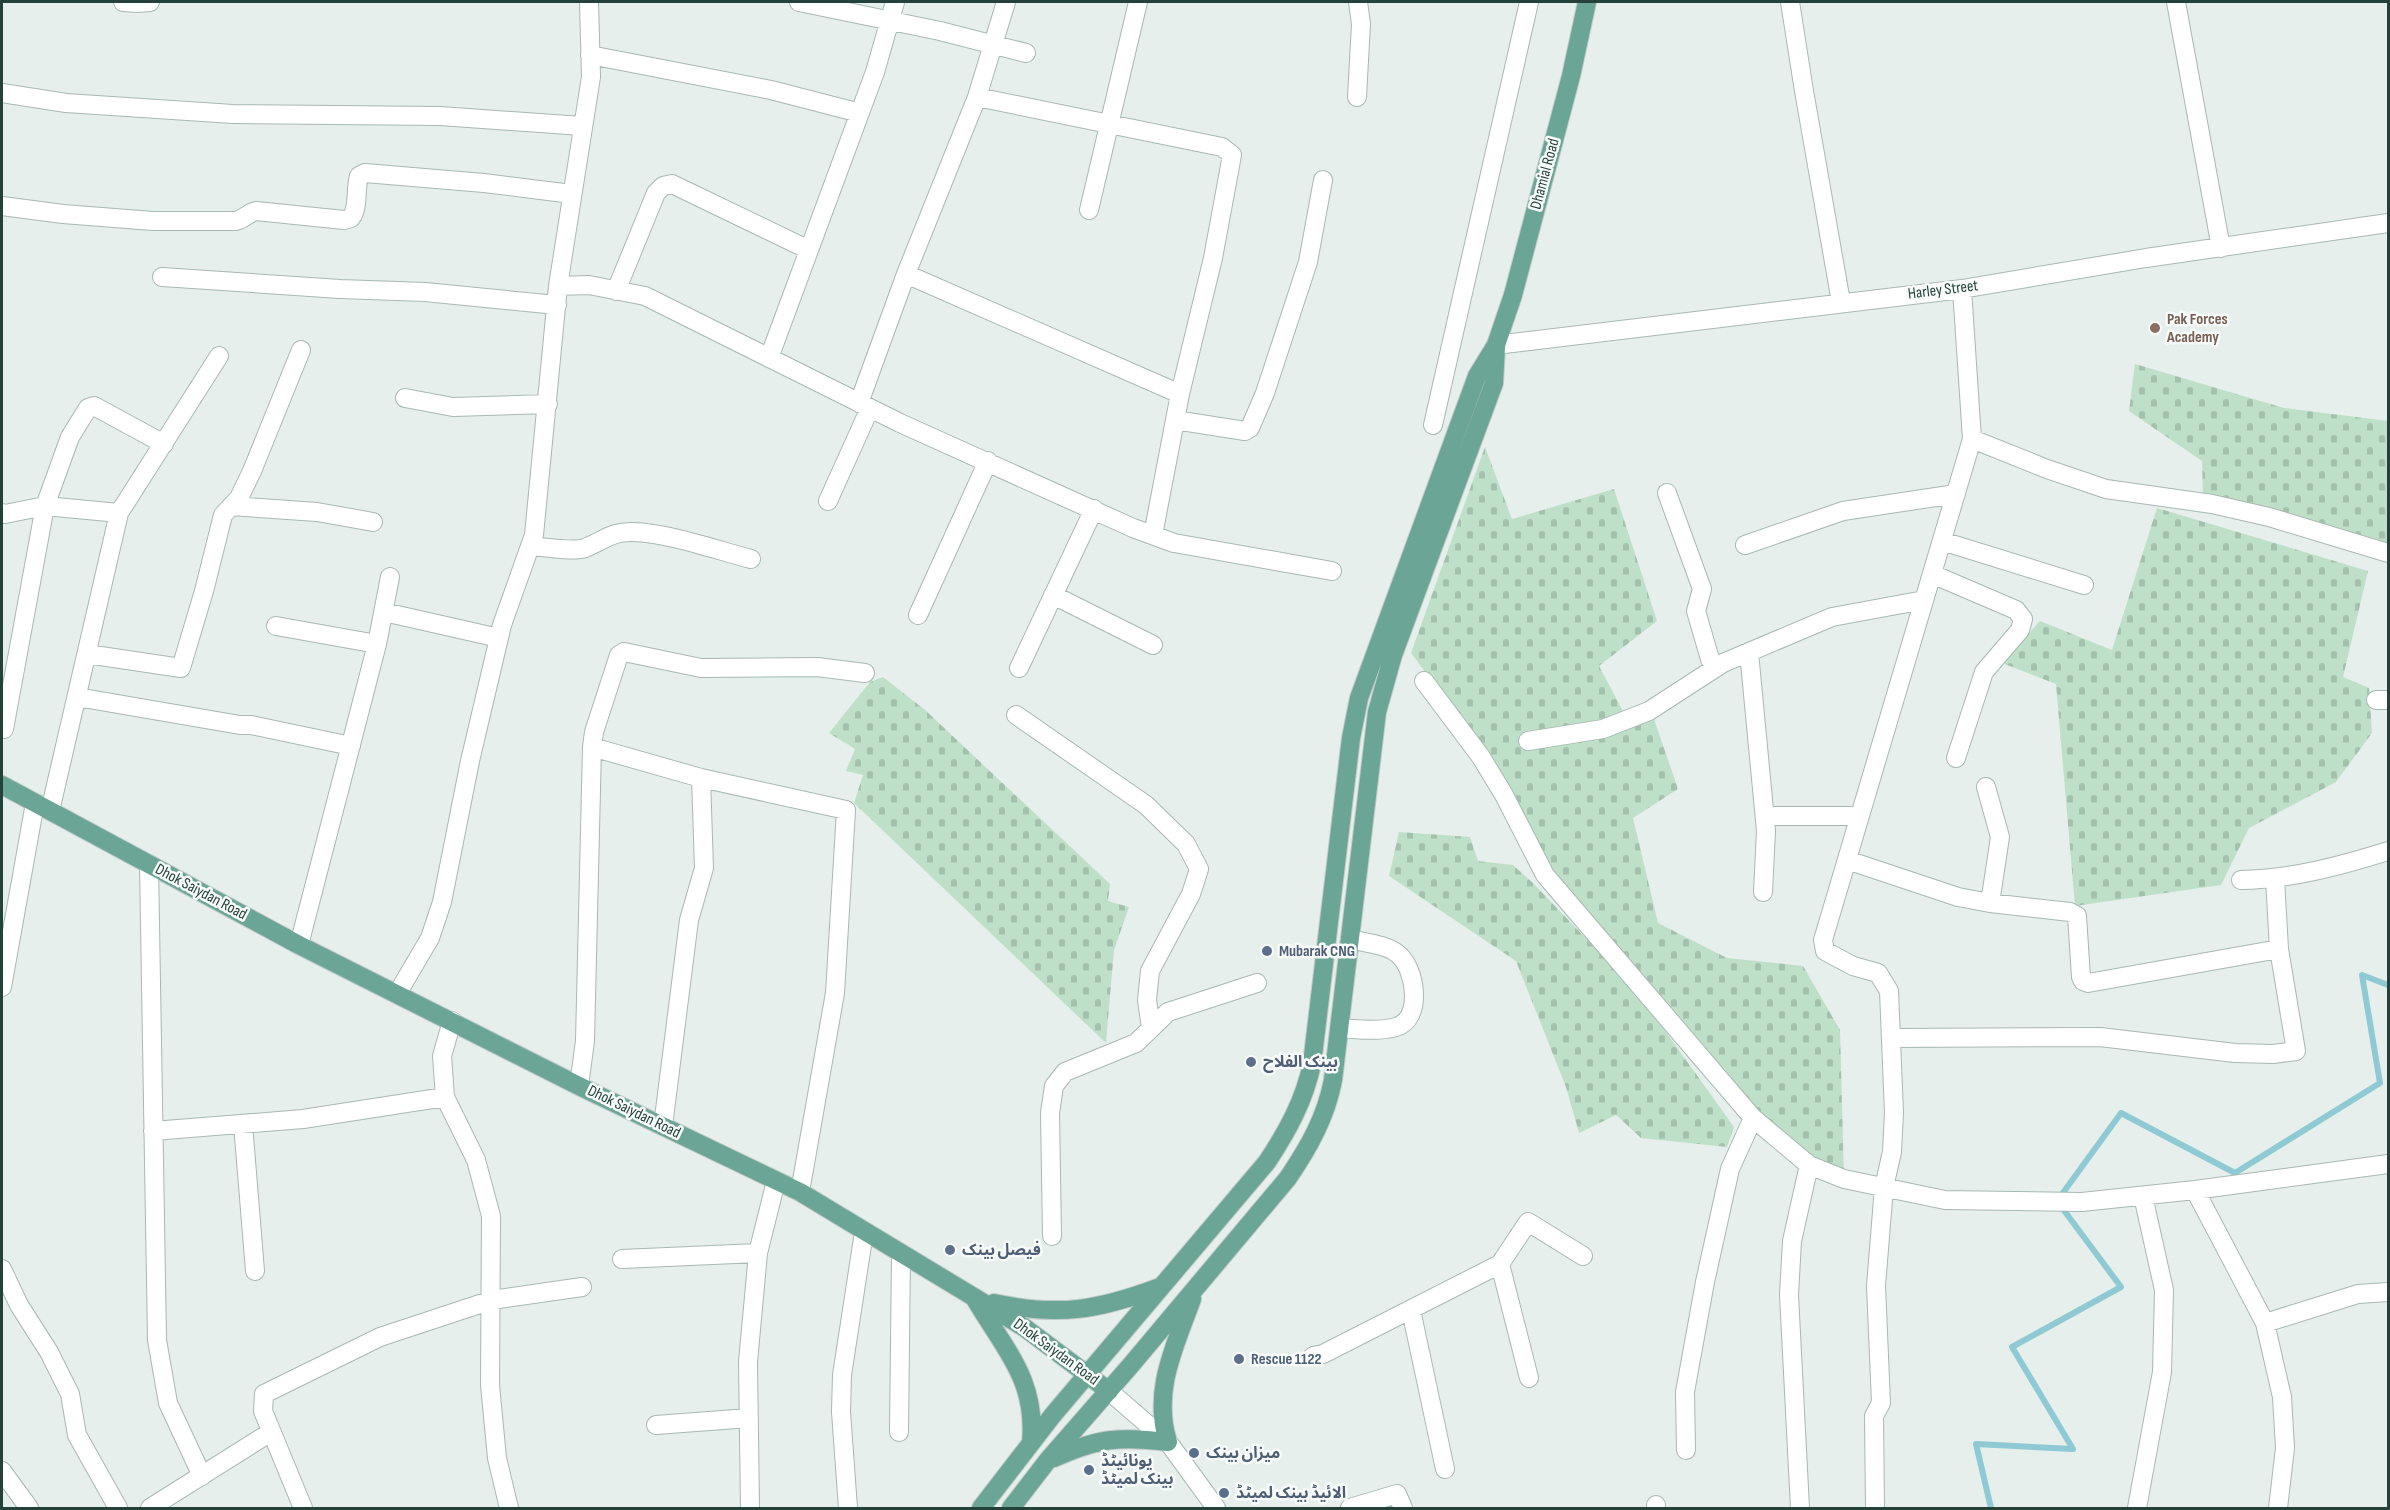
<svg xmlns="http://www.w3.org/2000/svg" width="2390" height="1510" viewBox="0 0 2390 1510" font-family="'Sofia Sans Condensed','Noto Sans Arabic',sans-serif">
<defs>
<pattern id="cemetery-stones" width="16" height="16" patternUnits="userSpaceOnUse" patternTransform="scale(1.5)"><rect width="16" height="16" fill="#bfe0c8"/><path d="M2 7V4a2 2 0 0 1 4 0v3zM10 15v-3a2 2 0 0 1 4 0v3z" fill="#a4c1ad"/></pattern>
</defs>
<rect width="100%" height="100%" fill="#e6efeb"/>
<path fill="url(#cemetery-stones)" d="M2135,364L2284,408L2388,421V548L2203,496L2202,461L2129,411Z
M1485,447L1512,519L1614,489L1657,621L1599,666L1625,715L1654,719L1678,789L1633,818L1658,923L1727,958L1803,966L1840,1030L1844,1179L1768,1127L1558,879L1467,728L1411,653Z
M2157,508L2368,571L2343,677L2369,688L2372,733L2336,782L2249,828L2221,885L2075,906L2056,684L2002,663L2040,621L2112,650Z
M883,677L925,710L1110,884L1108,901L1129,907L1114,950L1106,1043L854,803L863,775L846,771L855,749L829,733L870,682Z
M1399,832L1470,837L1478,861L1513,865L1533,883L1638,993L1734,1127L1727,1147L1641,1138L1616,1115L1579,1133L1566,1087L1516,961L1389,876Z"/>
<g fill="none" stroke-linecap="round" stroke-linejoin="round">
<path stroke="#8ec9d4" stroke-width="6" d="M1991,1508L1976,1444L2073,1449L2012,1347L2121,1287L2057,1201L2121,1113L2235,1173L2380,1083L2362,975L2388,985"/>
<g stroke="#a8b8b2" stroke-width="20">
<path id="minor" d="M123,2L137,3L150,2
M799,2L940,31L1026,53
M1790,2L1804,91L1841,302
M2176,2L2221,248
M590,55L771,90L860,113
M2,93L66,103L233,114L440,116L582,126
M977,97L1222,147L1232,155L1213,258L1180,394
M1357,97L1361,24L1358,2
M2,206L63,214L153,221H236C244,219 248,213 256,211L344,220L351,218C359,208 355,189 359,176L365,173L484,183L572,194
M1089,210L1138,2
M906,274L977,97L1006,2
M162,277L340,289L425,292L557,305
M558,286L589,285L645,296L900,423L1133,528L1174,543L1332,571
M616,291L656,193L663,186L672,184L809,250
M1496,345L1962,289L2146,258L2388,223
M769,358L875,72L895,2
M405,398L453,407L548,404
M859,403L906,274L1180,394L1153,535
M1175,420L1245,431L1250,428L1265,393L1308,262L1323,180
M1433,425L1529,2
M1972,439L2047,469L2106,489L2212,504L2269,517L2388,553
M1667,493L1702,589L1696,611L1710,659L1716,667
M828,501L870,408
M231,506L317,512L373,522
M2,513L5,514L45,506L119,513
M1942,541L2084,585
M1745,545L1843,511L1956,494
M530,546C543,547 574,552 585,548C603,541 612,531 633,532C669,533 716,550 751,559
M1932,574L2016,610L2023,619L2020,630L1984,672L1956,758
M1053,595L1153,645
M384,612L499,638
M918,615L988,461
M276,626L377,644
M1749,652L1766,831L1763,892
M87,654L181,668L204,591L223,515L239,498L252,471L301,350
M1019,668L1094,509
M1424,681L1481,757L1504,795L1545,875L1753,1118L1809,1165L1844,1179L1945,1200L2082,1202L2195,1190L2388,1164
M77,697L240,725H251L351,746
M2376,700H2388
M1016,715L1146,805L1186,844L1199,869L1191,894L1150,971L1147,1000L1151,1028
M4,729L45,506L70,437L88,408L94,406L164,444
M1528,741L1603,729L1649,711L1723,663L1832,617L1924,600
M592,747L701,778L846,810L835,993L800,1192
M1986,787L2000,837L1990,903
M50,811L119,513L219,356
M1765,816H1860
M1847,860L1958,897L1990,903L2070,912L2077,916L2081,977L2083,981L2088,983L2279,949
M149,864L157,1340L168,1403L202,1476
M2241,880C2292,879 2340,866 2388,851
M299,945L377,644L390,577
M2,987L35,803
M397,994L430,938L442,902L470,761L502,625L534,535L558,286L591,77L589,2
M452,1021L442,1056L445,1097L476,1160L491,1216L490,1385L497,1458L509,1508
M1340,1028C1357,1029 1379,1032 1396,1027C1423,1019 1416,970 1399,955C1387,944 1365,943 1350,939
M1892,1038L2100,1037L2235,1053L2273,1054L2296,1051L2279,949L2275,879
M579,1086L585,1041L592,747L594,732L619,655L624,652L701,668L817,667L865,673
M243,1124L255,1271
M663,1126L689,920L704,868L701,778
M153,1131L303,1119L445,1097
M2195,1190L2265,1323L2282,1397L2285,1448L2278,1508
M1052,1236L1050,1113L1054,1086L1065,1072L1136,1043L1168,1012L1257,983
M622,1259L758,1253
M1500,1264L1529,1378
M2,1269L19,1305L49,1352L70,1394L77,1435L118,1508
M1411,1310L1445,1469
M2265,1323L2358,1294L2388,1292
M1313,1356L1323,1354L1500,1264L1528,1222L1583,1256
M1109,1391L1168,1442L1216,1508
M656,1425L749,1418
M899,1432L901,1254
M1686,1450L1685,1392L1705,1282L1730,1169L1753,1118
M2,1471L29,1508
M150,1508L271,1432
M303,1508L263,1411L264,1394L380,1337L492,1300L582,1287
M750,1508L748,1362L758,1253L776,1181
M848,1508L841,1412L842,1375L864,1232
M1350,1508L1397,1494L1403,1508
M1656,1508V1505
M1800,1508L1789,1295L1792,1241L1809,1165
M1875,1508L1874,1416L1881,1403L1876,1286L1884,1187L1892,1152L1894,1113L1889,991L1878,973L1853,966L1825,951L1823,940L1972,439L1962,289
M2137,1508L2162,1372L2164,1290L2143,1196"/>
</g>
<g stroke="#c2cac8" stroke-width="20">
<path id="major" d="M2,785L299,945L579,1086L800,1192L1025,1328L1109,1391
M975,1299C1005,1350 1037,1380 1031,1443
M994,1303C1059,1317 1099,1310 1160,1287
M1054,1458C1098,1438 1120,1436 1168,1442C1152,1391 1175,1346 1192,1299
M981,1508L1052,1416L1267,1162C1288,1130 1304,1101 1312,1064L1351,738L1359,698L1477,376L1496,345L1513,295L1571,76L1587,2
M1011,1508L1048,1460L1131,1365L1288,1178C1309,1147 1326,1117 1333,1080L1377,712L1393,655L1494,383L1496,347"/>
</g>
<use href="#minor" stroke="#fff" stroke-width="18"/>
<use href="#major" stroke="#6aa596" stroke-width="18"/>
</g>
<circle fill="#8d6e63" stroke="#f7fbf9" stroke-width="2" cx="2155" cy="328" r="6"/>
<g fill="#5c6f8a" stroke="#f7fbf9" stroke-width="2">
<circle cx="1267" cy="951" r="6"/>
<circle cx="1251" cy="1062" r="6"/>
<circle cx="950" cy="1250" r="6"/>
<circle cx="1239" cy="1359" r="6"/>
<circle cx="1194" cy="1453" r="6"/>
<circle cx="1089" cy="1470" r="6"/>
<circle cx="1224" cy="1493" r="6"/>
</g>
<g text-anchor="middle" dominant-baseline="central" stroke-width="5" stroke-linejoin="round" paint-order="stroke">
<g font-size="16" fill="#24423a" stroke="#f7fbf9">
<text transform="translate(1545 174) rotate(-75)">Dhamial Road</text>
<text transform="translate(1943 290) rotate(-7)">Harley Street</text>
<text transform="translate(201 892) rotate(28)">Dhok Saiydan Road</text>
<text transform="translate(634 1112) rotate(26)">Dhok Saiydan Road</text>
<text transform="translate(1056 1352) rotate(36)">Dhok Saiydan Road</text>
</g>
<g font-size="16" font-weight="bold" fill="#785e54" stroke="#f7fbf9" text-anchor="start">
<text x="2167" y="319">Pak Forces<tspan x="2167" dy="18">Academy</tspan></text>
</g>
<g font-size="16" font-weight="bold" fill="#4e5e75" stroke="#f7fbf9" text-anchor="start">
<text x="1279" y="951">Mubarak CNG</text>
<text x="1263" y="1062">بینک الفلاح</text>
<text x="962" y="1250">فیصل بینک</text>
<text x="1251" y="1359">Rescue 1122</text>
<text x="1206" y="1453">میزان بینک</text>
<text x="1101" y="1461">یونائیٹڈ<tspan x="1101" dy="18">بینک لمیٹڈ</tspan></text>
<text x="1236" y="1493">الائیڈ بینک لمیٹڈ</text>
</g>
</g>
<rect width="2390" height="1510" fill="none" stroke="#24423a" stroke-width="6"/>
</svg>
